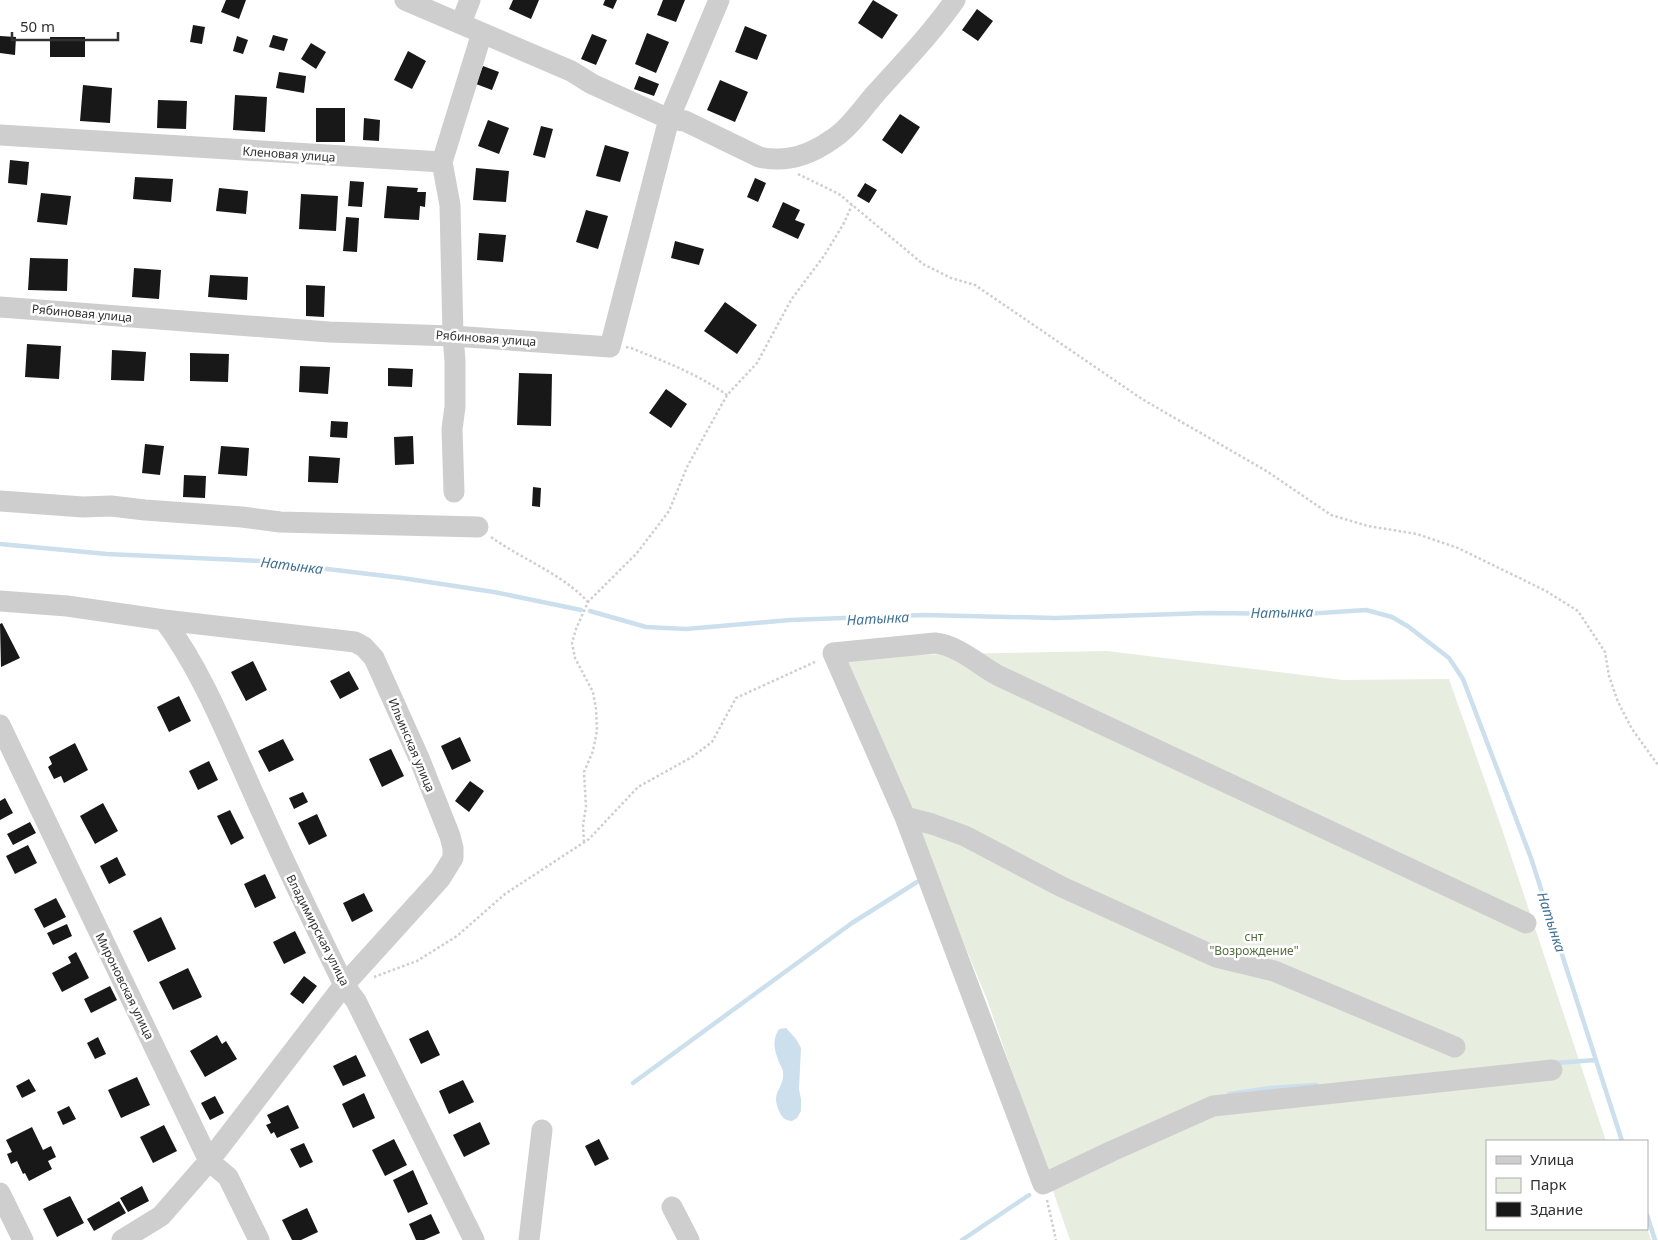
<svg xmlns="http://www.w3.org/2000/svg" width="1658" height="1240" viewBox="0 0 1658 1240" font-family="'Noto Sans',sans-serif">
<rect width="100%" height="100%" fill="#fff"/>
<path fill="#e7eddf" d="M1107,651L1343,680L1449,679L1502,829L1606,1141H1487V1229L1647,1228L1651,1240H1070L988,1002L846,656Z"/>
<path fill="#ccdfed" d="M786,1028L796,1039L801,1048L799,1089L801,1099V1111L797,1118L792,1121C787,1121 782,1118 780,1113C769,1091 785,1089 783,1072C783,1069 780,1065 779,1062C774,1050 772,1040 779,1029Z"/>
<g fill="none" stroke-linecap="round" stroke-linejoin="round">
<path stroke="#ccdfed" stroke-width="4.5" d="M0,544L107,554L261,561L402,578L494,592L581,610
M590,611L646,627L686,629L790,620L924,615L1056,618L1206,613L1305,614L1366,610L1392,617L1409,627L1449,658L1463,679L1531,858L1622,1141
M1555,1063L1596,1060
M633,1083L852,923L917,882
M1229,1094L1271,1088L1316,1085
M1647,1215L1655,1240
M962,1240L1029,1195"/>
</g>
<path fill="#181818" d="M226,0H246L239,19L221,12Z
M513,0H539L531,19L509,9Z
M605,0H617L613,9L603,5Z
M663,0H685L676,22L657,15Z
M873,0L898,15L882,39L858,23Z
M977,9L993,21L978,41L962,30Z
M193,25L205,27L202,44L190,42Z
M745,26L767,35L757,60L735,52Z
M647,33L669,42L656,73L635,64Z
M592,34L607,40L596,65L581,59Z
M273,35L288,39L284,51L269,47Z
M0,36L16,37L15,55L0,53Z
M237,36L248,40L243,54L233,51Z
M50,37H85V57H50Z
M311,43L326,52L316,69L301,59Z
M408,51L426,61L412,89L394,80Z
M483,66L499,72L492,90L476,84Z
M279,72L306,76L304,93L276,88Z
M639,76L659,84L654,96L634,89Z
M720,80L748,92L735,122L707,110Z
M83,85L112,88L110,123L80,121Z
M235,95L267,97L265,132L233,130Z
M158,100L187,101L186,129L157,128Z
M316,108H345V142H316Z
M900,114L920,127L902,154L882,140Z
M364,118L380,120L379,141L363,140Z
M488,120L509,128L499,154L478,146Z
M541,126L553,129L545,158L533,155Z
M605,145L629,152L620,182L596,176Z
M10,160L29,162L27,185L8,183Z
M476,168L509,171L506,202L473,200Z
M135,177L173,179L171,202L133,199Z
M755,178L766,183L758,202L747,197Z
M350,181L364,182L362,207L348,206Z
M865,183L877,190L869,203L857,196Z
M387,186L418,188L417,192H426L425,207L420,206L419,220L384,218Z
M219,188L248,191L246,214L216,211Z
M41,193L71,196L67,225L37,222Z
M301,194L338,196L336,231L299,229Z
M783,202L800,210L795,220L805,224L798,239L772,227Z
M586,210L608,216L598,249L576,242Z
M346,217L359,218L357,252L343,251Z
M479,233L506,235L503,262L477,260Z
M675,241L704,249L699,265L671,258Z
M30,258L68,259L67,291L28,290Z
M134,268L161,270L159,299L132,297Z
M210,275L248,277L247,300L208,297Z
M306,285L325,286L324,317L306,316Z
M725,302L757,325L737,354L704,331Z
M27,344L61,346L59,379L25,377Z
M112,350L146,352L144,381L111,380Z
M190,353L229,354L228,382L190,381Z
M300,366L330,367L328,394L299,392Z
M388,368L413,369L412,387L388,386Z
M519,373L552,374L551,426L517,425Z
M666,389L687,404L671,428L649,413Z
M331,421L348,422L347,438L330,437Z
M413,436L414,464L395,465L394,437Z
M145,444L164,446L160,475L142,473Z
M221,446L249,448L247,476L218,474Z
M309,456L340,458L338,483L308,482Z
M184,475L206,476L205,498L183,497Z
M533,487L541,488L540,507L532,506Z
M2,623L20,658L1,667L0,624Z
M253,661L267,690L246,701L231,672Z
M349,671L359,689L340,699L330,681Z
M179,696L191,721L169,732L157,707Z
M460,737L471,761L452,770L441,746Z
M283,739L294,760L269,772L258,751Z
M75,743L88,770L64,783L61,776L54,779L48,767L52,764L49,757Z
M391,749L404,776L382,787L369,759Z
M209,761L218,780L198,790L189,771Z
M470,781L484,791L469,812L455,801Z
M303,792L308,802L294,809L289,798Z
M5,798L13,813L0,820V801Z
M103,803L118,831L95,844L80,816Z
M230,810L244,838L231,845L217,816Z
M317,814L327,836L309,845L298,823Z
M30,822L36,833L13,845L7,834Z
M28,845L37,863L15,874L6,856Z
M117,857L126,875L109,884L100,866Z
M265,874L276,898L255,908L244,884Z
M364,893L373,911L352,922L343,903Z
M56,898L66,917L44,928L34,909Z
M161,917L176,949L148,962L133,931Z
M67,924L72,936L53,945L47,933Z
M295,931L306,953L284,964L273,942Z
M76,952L89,978L62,992L52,973L71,963L68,957Z
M188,968L202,997L173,1010L159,982Z
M304,976L317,986L303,1004L290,994Z
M110,986L117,1000L91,1013L84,999Z
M428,1030L440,1055L421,1064L409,1039Z
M217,1035L222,1044L226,1041L237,1059L205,1077L190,1051Z
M98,1037L106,1054L95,1059L87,1043Z
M356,1055L366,1076L343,1086L333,1066Z
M137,1077L150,1105L121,1118L108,1090Z
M29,1079L36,1091L22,1098L16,1086Z
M463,1080L474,1102L449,1114L439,1091Z
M364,1093L375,1118L353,1128L342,1104Z
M215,1096L224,1113L210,1120L201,1103Z
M288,1105L299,1128L277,1138L274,1132L271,1134L266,1125L271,1123L267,1115Z
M69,1106L76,1119L63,1125L57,1112Z
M480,1122L490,1144L464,1157L453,1135Z
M164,1125L177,1151L153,1163L140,1137Z
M32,1127L43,1150L51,1146L56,1157L48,1161L52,1169L29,1181L25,1173L23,1174L17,1161L11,1164L7,1154L12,1152L6,1140Z
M394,1139L407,1165L385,1176L372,1150Z
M599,1139L609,1159L595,1166L585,1146Z
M304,1143L313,1162L300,1168L290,1149Z
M413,1170L428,1204L408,1213L393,1180Z
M142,1186L149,1201L128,1212L120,1198Z
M70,1196L84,1223L57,1237L43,1209Z
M119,1201L126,1213L94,1231L87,1219Z
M307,1208L318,1232L301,1240H292L282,1220Z
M431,1214L440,1233L424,1240H416L409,1224Z"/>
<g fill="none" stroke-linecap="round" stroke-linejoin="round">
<path stroke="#cecece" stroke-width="2.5" stroke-dasharray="2.5 2.5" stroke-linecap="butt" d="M798,174L839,194L923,264L951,278L975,285L1142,399L1268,472L1331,515L1368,526L1417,534L1458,548L1546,591L1578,611L1605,652L1609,676L1618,702L1632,729L1658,765
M626,347L631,348C665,362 696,373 727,395
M491,537C523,560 561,573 588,602
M584,842L583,825L586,807L584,772L593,751L597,731L596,709L593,692L575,658L572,643L576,629L588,602L637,553L669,511L687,467L727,395L757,363L791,300L824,256L844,223L852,205
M374,977L417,961L457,936L505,894L589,839L638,787L692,757L712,742L736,698L817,661
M1047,1200L1056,1240"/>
<path stroke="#cecece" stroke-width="21" d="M405,0L571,71L592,84L669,119L685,121L759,157C785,163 810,155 831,140C848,130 863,108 876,93C903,63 932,33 955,0
M461,23L470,0
M0,135L442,162L482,33
M442,162L450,205L453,336L455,361V407L452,429L454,492
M0,307L329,332L453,336L610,347L669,119L719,0
M0,501L83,507L111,506L145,510L242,517L280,522L478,527
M0,601L67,606L164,620L355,642L364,647L374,658L419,758L450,836L453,848V858L440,879L344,985L209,1161L161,1216L122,1240
M164,620C204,674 228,738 256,799C284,862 314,924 344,985L356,1001L474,1240
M0,725L209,1161L228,1177L259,1240
M905,817L932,824L965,836L1062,887L1216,957L1274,971L1455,1047
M1526,923L997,675C978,664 957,645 935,643L833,653L905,817L1043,1184L1112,1151L1213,1106L1552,1070
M0,1193L23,1240
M672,1207L689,1240
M529,1240L542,1130"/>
</g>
<g text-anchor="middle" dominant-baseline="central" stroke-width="5" stroke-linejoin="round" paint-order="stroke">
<g font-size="12" fill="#313131" stroke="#fff">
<text transform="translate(289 154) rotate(4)">Кленовая улица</text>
<text transform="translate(82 313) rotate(5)">Рябиновая улица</text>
<text transform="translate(486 338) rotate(4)">Рябиновая улица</text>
<text transform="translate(412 745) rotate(67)">Ильинская улица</text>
<text transform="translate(318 930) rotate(63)">Владимирская улица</text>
<text transform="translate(125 986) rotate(64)">Мироновская улица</text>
</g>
<g font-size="12" fill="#536d3e" stroke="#fff">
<text x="1254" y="936">снт<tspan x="1254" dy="14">"Возрождение"</tspan></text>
</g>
<g font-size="14" font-style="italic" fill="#3e7194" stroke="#fff">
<text transform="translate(292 565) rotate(7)">Натынка</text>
<text transform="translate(1282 612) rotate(-1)">Натынка</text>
<text transform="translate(878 618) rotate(-3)">Натынка</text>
<text transform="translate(1552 922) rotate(72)">Натынка</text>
</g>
</g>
<rect x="1486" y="1140" width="162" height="90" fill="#ffffff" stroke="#adadad"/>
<rect x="1496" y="1156" width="25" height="8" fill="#cecece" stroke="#adadad"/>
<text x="1530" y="1165" font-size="15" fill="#313131">Улица</text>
<rect x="1496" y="1178" width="25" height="15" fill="#e7eddf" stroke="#adadad"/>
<text x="1530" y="1190" font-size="15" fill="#313131">Парк</text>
<rect x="1496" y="1202" width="25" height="15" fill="#181818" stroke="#adadad"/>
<text x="1530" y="1215" font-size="15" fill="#313131">Здание</text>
<path d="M12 32v8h106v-8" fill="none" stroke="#313131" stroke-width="2.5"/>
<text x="20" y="32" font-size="15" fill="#313131" stroke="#ffffff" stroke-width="4" paint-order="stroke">50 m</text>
</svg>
